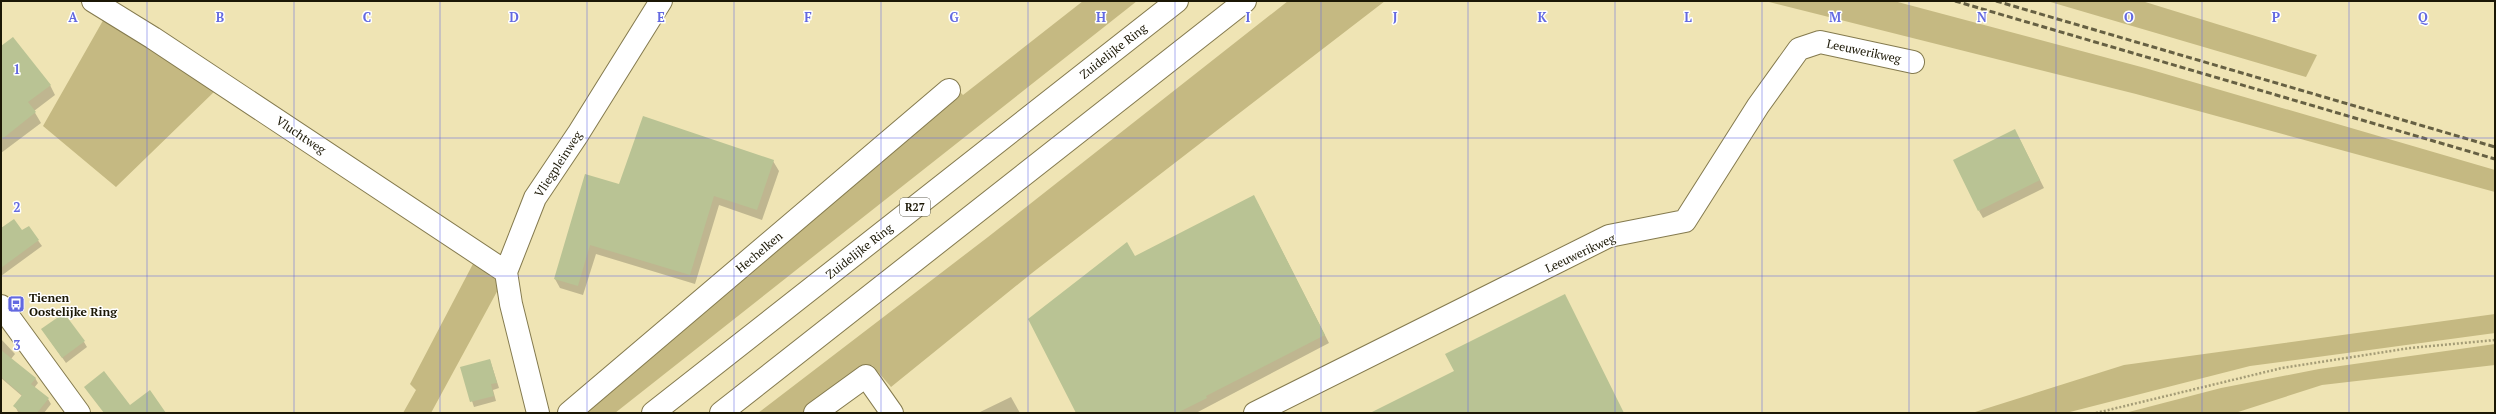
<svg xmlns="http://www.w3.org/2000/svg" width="2496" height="414" viewBox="0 0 2496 414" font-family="'PT Serif',serif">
<rect width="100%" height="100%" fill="#efe4b4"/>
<path fill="#c5b982" d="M1083,1H1137L615,413H576L959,91L963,95Z
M1288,1H1385L1032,273L891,387L872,365L804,413H758L988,237Z
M1765,1H1894L2145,68L2495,170V192L2136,94Z
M2047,1H2142L2317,55L2306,77Z
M105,17L217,89L116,187L43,126Z
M475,260L493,276L500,286L431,413H403L416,390L410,384Z
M2495,314V333L2250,366L2066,413H1972L2124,365Z
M2495,344V365L2322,385L2235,413H2125L2221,388L2319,369Z"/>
<path fill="#0003" d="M1,47L50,85L55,95L34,111L41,123L1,153Z
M2019,138L2044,188L1983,218L1979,211Z
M773,161L779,171L762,220L719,205L695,284L596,254L583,295L560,288L555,279L620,185Z
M1258,204L1329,343L1196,413H1078L1135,257Z
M1,226L3,228L22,232L28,227L42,246L1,276Z
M46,335L84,342L87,347L66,363Z
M1,339L15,354L11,359L35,378L38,383L34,388L48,399L51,404L44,413L18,412L15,406L22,396L1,378Z
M490,360L499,388L493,390L496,401L474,407L461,368Z
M1011,397L1020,413H981L980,412Z"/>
<path fill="#b9c394" d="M13,37L51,85L28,102L36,112L1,140V46Z
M643,116L774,160L757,210L714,196L690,275L590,245L578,286L554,279L585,174L619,184Z
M2015,129L2040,180L1978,211L1953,160Z
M1254,195L1325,335L1206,396L1207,398L1177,413H1076L1028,319L1127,242L1135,256Z
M14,219L22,230L29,226L39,240L1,268V228Z
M1565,294L1624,413H1370L1454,371L1445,354Z
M64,313L85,341L62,358L41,329Z
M1,350L36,378L22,395L1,377Z
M490,359L497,383L491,384L494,396L470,402L460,367Z
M104,371L130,405L150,390L166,413H104L84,387Z
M31,384L49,398L37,413H22L13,406Z"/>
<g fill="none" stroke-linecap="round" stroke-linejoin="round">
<g stroke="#847a4e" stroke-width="24">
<path id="minor" d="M93,1L153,38L506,272
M538,413L511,304L506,272L535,198L578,134L661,1
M569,413L949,90
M815,413L866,376L892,413
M1255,413L1609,236L1685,221L1758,106L1799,49L1820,42L1913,62"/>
</g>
<g stroke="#847a4e" stroke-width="24">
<path id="tertiary" d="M1,306L79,413"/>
</g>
<g stroke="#847a4e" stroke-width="24">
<path id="trunk" d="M653,413L1177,1
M721,413L1245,1"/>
</g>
<path stroke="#a49c76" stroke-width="2.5" stroke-dasharray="2 2" stroke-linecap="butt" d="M2096,413L2282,368L2410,348L2495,340"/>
<use href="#minor" stroke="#fff" stroke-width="22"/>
<use href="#tertiary" stroke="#fff" stroke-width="22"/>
<use href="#trunk" stroke="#fff" stroke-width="22"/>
<path stroke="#666043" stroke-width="3" stroke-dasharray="6 3" stroke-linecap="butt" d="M1955,1L2495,159
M1996,1L2495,147"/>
</g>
<path fill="none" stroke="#6369e1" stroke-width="1" stroke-opacity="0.55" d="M147,1V413M294,1V413M440,1V413M587,1V413M734,1V413M881,1V413M1028,1V413M1175,1V413M1321,1V413M1468,1V413M1615,1V413M1762,1V413M1909,1V413M2056,1V413M2202,1V413M2349,1V413M1,138H2495M1,276H2495"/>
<defs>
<g id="bus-square" transform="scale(0.9)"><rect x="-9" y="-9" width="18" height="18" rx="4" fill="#6369e1" stroke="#fff"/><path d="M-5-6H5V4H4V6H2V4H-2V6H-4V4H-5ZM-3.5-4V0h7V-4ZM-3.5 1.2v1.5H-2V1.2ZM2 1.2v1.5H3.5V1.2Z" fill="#fff"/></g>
</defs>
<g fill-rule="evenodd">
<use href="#bus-square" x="16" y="304"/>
</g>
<g text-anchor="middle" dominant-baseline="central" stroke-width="3" stroke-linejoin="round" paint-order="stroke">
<rect fill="#fff" stroke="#5f5d50" stroke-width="1" x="900" y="198" width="30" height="18" rx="3"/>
<g font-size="11" font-weight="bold" fill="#1b1705">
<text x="915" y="207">R27</text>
</g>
<g font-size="12" fill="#1b1705" stroke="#fff">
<text transform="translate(1113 51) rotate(-38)">Zuidelijke Ring</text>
<text transform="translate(1864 51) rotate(12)">Leeuwerikweg</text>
<text transform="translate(301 135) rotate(34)">Vluchtweg</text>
<text transform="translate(558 164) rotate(-57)">Vliegpleinweg</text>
<text transform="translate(859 251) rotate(-38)">Zuidelijke Ring</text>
<text transform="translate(759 252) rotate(-40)">Hechelken</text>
<text transform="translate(1580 253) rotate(-25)">Leeuwerikweg</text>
</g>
<g font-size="12" font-weight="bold" fill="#1b1705" stroke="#fff" text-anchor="start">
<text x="29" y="297">Tienen<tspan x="29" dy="14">Oostelijke Ring</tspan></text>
</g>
</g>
<g font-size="13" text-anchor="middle" font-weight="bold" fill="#6369e1" stroke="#fff" stroke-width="3" stroke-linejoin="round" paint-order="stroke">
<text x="73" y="22">A</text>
<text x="220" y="22">B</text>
<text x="367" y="22">C</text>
<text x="514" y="22">D</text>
<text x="661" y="22">E</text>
<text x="808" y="22">F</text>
<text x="954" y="22">G</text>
<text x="1101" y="22">H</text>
<text x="1248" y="22">I</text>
<text x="1395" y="22">J</text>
<text x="1542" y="22">K</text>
<text x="1688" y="22">L</text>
<text x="1835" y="22">M</text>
<text x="1982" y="22">N</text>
<text x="2129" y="22">O</text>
<text x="2276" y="22">P</text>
<text x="2423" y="22">Q</text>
<text x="17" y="74">1</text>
<text x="17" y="212">2</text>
<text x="17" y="350">3</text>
</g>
<rect width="2496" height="414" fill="none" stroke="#1b1705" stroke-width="4"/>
</svg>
